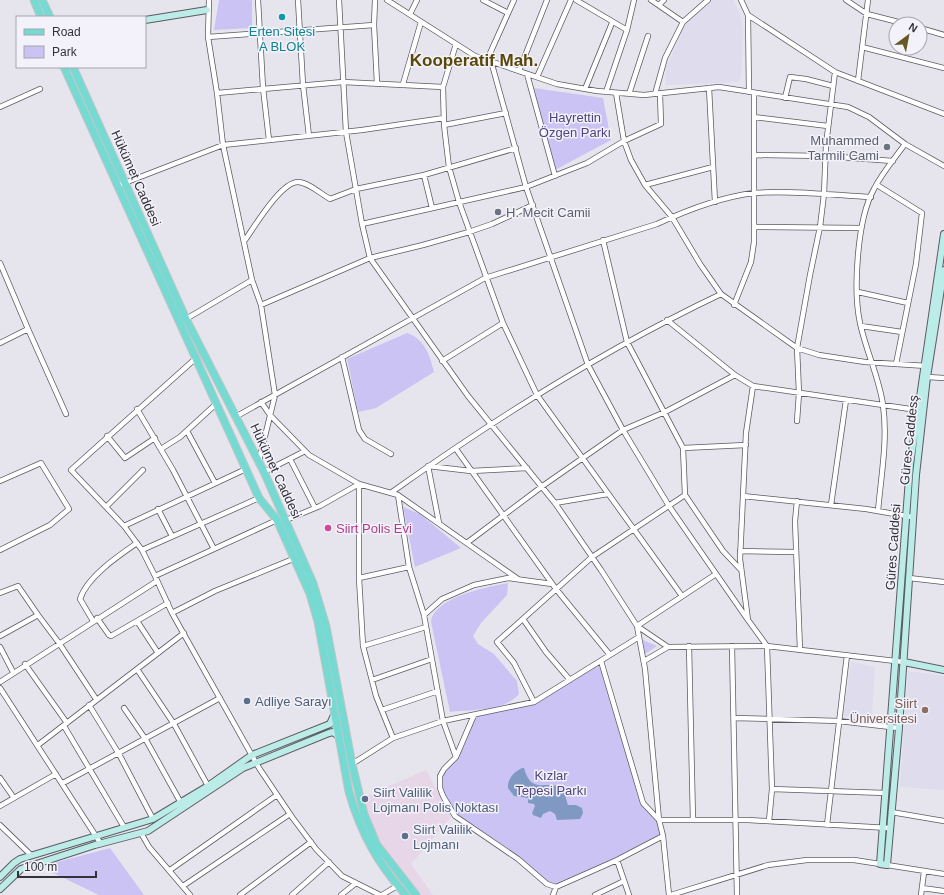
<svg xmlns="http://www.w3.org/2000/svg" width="944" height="895" viewBox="0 0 944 895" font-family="Helvetica,sans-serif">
<rect width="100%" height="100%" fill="#e6e5ee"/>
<path fill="#e7d6e7" d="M426,770L451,817L411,864L433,895H419L386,855L372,828L362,798Z"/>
<path fill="#dedced" d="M714,0H733L739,11L743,29L741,77L738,82L666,85V68L685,24Z
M851,662L875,667L872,716H843Z
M908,671L944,676V790L900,787Z"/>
<path fill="#cbc3f3" d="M219,0H252V28L214,30Z
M534,88L603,98L611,140L555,170Z
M407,333C425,339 430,356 434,372L376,408L358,412L347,359Z
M403,507L420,514L461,548L415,567Z
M508,583L507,595L481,623L473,636L478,644L494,654L517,681L519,694C504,712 471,709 450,712L431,622C434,597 487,587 508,583Z
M643,640L657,646L645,654Z
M601,661L643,803L659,820L663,836L556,887L547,884L518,859L455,816L443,796L439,782L449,763L456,757L474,715L534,702Z
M110,848L144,895H99L49,871L54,863Z"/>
<path fill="#8099c2" d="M522,768H524C532,797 548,778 563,789L568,805H576L582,808L583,813L580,819L557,820L555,814L550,811L543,814L541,818L533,815L532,813L535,806L534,804L528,803V798L514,796L508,788C507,779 514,772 522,768Z"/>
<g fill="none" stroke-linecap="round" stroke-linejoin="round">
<g stroke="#5c5b63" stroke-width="6">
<path id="street" d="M209,0L208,37L217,93L223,145L252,280L261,305L275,395L259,461
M258,0L263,88L269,140
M298,0L303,85L309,136
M339,0L346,132L362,224L370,258L468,396L555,503L601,570L637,626L645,669L659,820L663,836L669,895
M375,0L374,25L377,83
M387,0L475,56L557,84L597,91L644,95L719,87L848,107L869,117L905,144L944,166
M483,0L508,13
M576,0L627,30
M651,0L683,22
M741,0L748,15L749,92
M846,0L867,14L906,24
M659,5L664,0
M410,14L417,0
M748,15L835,72L944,114
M920,28L944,35
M208,37L374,25
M456,44L443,87L444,125L449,167L459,202L503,323L537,395L682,596
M862,47L944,68
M487,60L514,0
M491,61L526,187L588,365L623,430L669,506L748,620
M519,71L547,0
M527,74L555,176
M537,77L571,0
M858,81L868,0
M403,84L421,22
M709,88L715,202
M585,89L612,23
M606,92L627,30L634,0
M217,93L343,82L443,87
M616,93L624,141L631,160L645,185L672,217L700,264L721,294L797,348L819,355L865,362L927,366
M629,94L648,36
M655,94L665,58L683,22L708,0
M785,98L790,77L806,79L833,86
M0,107L40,89
M754,117L828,126
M444,125L506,113
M754,155L826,156L893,161
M424,175L432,208
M122,184L223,145L362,130L444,118
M645,185L713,167
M877,185L922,213L916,264L896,364
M362,224L526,187L587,163L624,141L661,124L660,94
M754,227L861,228
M245,240C255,226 281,182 298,182C308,182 321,194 330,199L356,189L424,175L516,148
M603,240L627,342L683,448L685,495L723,551L741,570
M0,263L28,329
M858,292L908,303
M261,305L370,258L423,245L469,232L492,224L533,205
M734,305L751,262L754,242V93
M186,319L252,280
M667,320L735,375L753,386L917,410
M861,326L902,332
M0,343L28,329L66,414
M342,357L359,430L365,439L391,454
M195,359L71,470L124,526L142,550L155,576L214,549
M442,361L503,323
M927,377L944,378
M753,386L746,433L740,559L748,620L767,646L772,789L769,821
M261,402L270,415L309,455L359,484L398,495L518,579
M137,409L173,470L214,549L277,520
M237,416L485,278L657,224C687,210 721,197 754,193C792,190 833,195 871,197
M797,421L799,393L797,348L810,275L820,227L824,194L826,145L835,72
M187,431L215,483
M107,436L125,458L155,438
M683,448L746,445
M161,449L180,437L216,404
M456,449L556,589L610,655
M290,459L315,508
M428,466L471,471L527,468
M428,466L439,523
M264,472L305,451
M0,481L41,463L69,509L50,525L0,550
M392,492C496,418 605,349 721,294
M398,495L409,567L424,615L443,721L534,702L639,637
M743,496L866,509L912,517
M797,501L795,521L800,650
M555,503L608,494
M831,505L846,400
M106,507L143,470
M158,509L172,536
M878,511C881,476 888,440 883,405C879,377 866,351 860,323C853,290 857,219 874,189C882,173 895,158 905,144
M286,520L320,506L359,484V578L363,646
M124,526L246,469
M468,542L544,485L623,430L665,412L735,375
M142,550L259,498
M740,551L795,552
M155,576L172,613L259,768L292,817L316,849L342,876L380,895
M359,578L409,567
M909,578L944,582
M0,593L18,586L38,615
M172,613L215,591L293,559
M424,615L442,599L474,585L508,578L552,584
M97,618L109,635L111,636L168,603
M523,619L546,652L570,680
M93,621L80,599C87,577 118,556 137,543
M137,621L158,653
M637,626L716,574
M637,626L668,647
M426,627L363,646L376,696L393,738L443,721L456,757
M0,636L38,615L59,643L96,699
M689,646L693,820
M732,646L737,895
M0,647L13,672
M601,661L643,803L659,820H748L889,828
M644,661L668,647L767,646L904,662
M25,664L67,723
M137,669L174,724L208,786
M372,680L432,659
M0,682L157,581
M0,688L101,844
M534,702L514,663L497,642L592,557L685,495
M89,705L119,754L153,819
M124,708L146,740L181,803
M382,710L438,691
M474,715L456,757L444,769L440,776V788L443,796L455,816L518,859L547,884L556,887L617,860L663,836
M734,718L839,721L899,728
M64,726L124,827
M38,745L184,633
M352,764L393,738
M0,778L14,798
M63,783L220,698
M772,789L885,793
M0,806L56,774
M891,812L944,821
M0,825L31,855
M827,825L847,655
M141,833L149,847L190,895
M617,860L629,895
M887,865L944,874
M170,870L277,795
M183,886L290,814
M922,888L944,891
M240,895L311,842
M292,895L329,862
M341,895L356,883
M382,895L397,886
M553,895L556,887
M595,895L624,881
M671,895L768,865L807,860H854L880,864
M921,895L924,872"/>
</g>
<g stroke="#5c5b63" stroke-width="8">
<path id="secondary" d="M145,20L207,10
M944,234L910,465L880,864L887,865L899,728L916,475L927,377L944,270
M904,662L944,670
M0,877L14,863L20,859L153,819L208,786L252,755L330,724L335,713
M0,889L21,869L27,867L95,845L148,831L243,768L329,733L333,732L338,736"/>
</g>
<g stroke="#c6c6c7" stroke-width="9">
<path id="primary" d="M34,0L41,17
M42,0L50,17
M64,67L259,498L277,520L310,594L318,622L349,792C361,833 377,863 406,895
M73,67L186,319L264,472L313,583L326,626L352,764L364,814L377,845L416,895"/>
</g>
<use href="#street" stroke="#fff" stroke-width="4.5"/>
<use href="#secondary" stroke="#bbece8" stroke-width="6"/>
<use href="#primary" stroke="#77dad2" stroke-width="7"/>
</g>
<circle fill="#0f9aa8" stroke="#f3f2fb" stroke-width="1.5" cx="282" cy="17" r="4"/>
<g fill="#6b7280" stroke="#f3f2fb" stroke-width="1.5">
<circle cx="887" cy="147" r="4"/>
<circle cx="498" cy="212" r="4"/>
</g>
<circle fill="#d1479c" stroke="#f3f2fb" stroke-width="1.5" cx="328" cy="528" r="4"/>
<g fill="#5c6f8a" stroke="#f3f2fb" stroke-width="1.5">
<circle cx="247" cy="701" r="4"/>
<circle cx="365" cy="799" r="4"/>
<circle cx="405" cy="836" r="4"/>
</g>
<circle fill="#8d6e63" stroke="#f3f2fb" stroke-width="1.5" cx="925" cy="710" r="4"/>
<g text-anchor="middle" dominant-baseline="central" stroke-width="3" stroke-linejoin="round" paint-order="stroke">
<g font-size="13" fill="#0d838f" stroke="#f3f2fb">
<text x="282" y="31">Erten Sitesi<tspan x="282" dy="15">A BLOK</tspan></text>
</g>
<g font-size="13" fill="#50437e" stroke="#f3f2fb">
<text x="575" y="117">Hayrettin<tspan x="575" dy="15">Özgen Parkı</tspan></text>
<text x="551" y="775">Kızlar<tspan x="551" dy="15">Tepesi Parkı</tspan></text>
</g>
<g font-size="13" fill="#5b616d" stroke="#f3f2fb" text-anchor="end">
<text x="879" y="140">Muhammed<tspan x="879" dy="15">Tarmili Cami</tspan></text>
<text x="506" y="212" text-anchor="start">H. Mecit Camii</text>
</g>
<g font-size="13" fill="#333236" stroke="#f3f2fb">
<text transform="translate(136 178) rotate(66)">Hükümet Caddesi</text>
<text transform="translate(909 440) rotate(-84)">Güres Caddesş</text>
<text transform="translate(276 471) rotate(65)">Hükümet Caddesi</text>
<text transform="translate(893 547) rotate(-86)">Güres Caddesi</text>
</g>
<g font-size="13" fill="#b23c85" stroke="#f3f2fb" text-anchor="start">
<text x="336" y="528">Siirt Polis Evi</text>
</g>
<g font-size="13" fill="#4e5e75" stroke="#f3f2fb" text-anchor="start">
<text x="255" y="701">Adliye Sarayı</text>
<text x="373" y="792">Siirt Valilik<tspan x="373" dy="15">Lojmanı Polis Noktası</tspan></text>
<text x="413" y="829">Siirt Valilik<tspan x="413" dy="15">Lojmanı</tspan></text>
</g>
<g font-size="13" fill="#785e54" stroke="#f3f2fb" text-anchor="end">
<text x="917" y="703">Siirt<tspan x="917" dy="15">Üniversitesi</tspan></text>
</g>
<g font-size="17" font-weight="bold" fill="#584705" stroke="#f3f2fb">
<text x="474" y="60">Kooperatif Mah.</text>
</g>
</g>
<rect x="16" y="16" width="130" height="52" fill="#f3f2fb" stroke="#a6a5ac"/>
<rect x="24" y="29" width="20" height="6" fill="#77dad2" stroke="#a6a5ac"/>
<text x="52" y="36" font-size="12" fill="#333236">Road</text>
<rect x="24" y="46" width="20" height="12" fill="#cbc3f3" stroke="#a6a5ac"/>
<text x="52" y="56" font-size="12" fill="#333236">Park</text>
<g transform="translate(908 36) rotate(32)"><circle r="19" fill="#f3f2fb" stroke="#a6a5ac"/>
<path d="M0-3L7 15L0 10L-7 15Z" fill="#675724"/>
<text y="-6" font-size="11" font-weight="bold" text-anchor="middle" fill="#333236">N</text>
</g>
<path d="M18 871v6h78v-6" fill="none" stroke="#333236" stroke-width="2"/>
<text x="24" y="871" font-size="12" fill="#333236" stroke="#f3f2fb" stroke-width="3" paint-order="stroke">100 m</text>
</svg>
